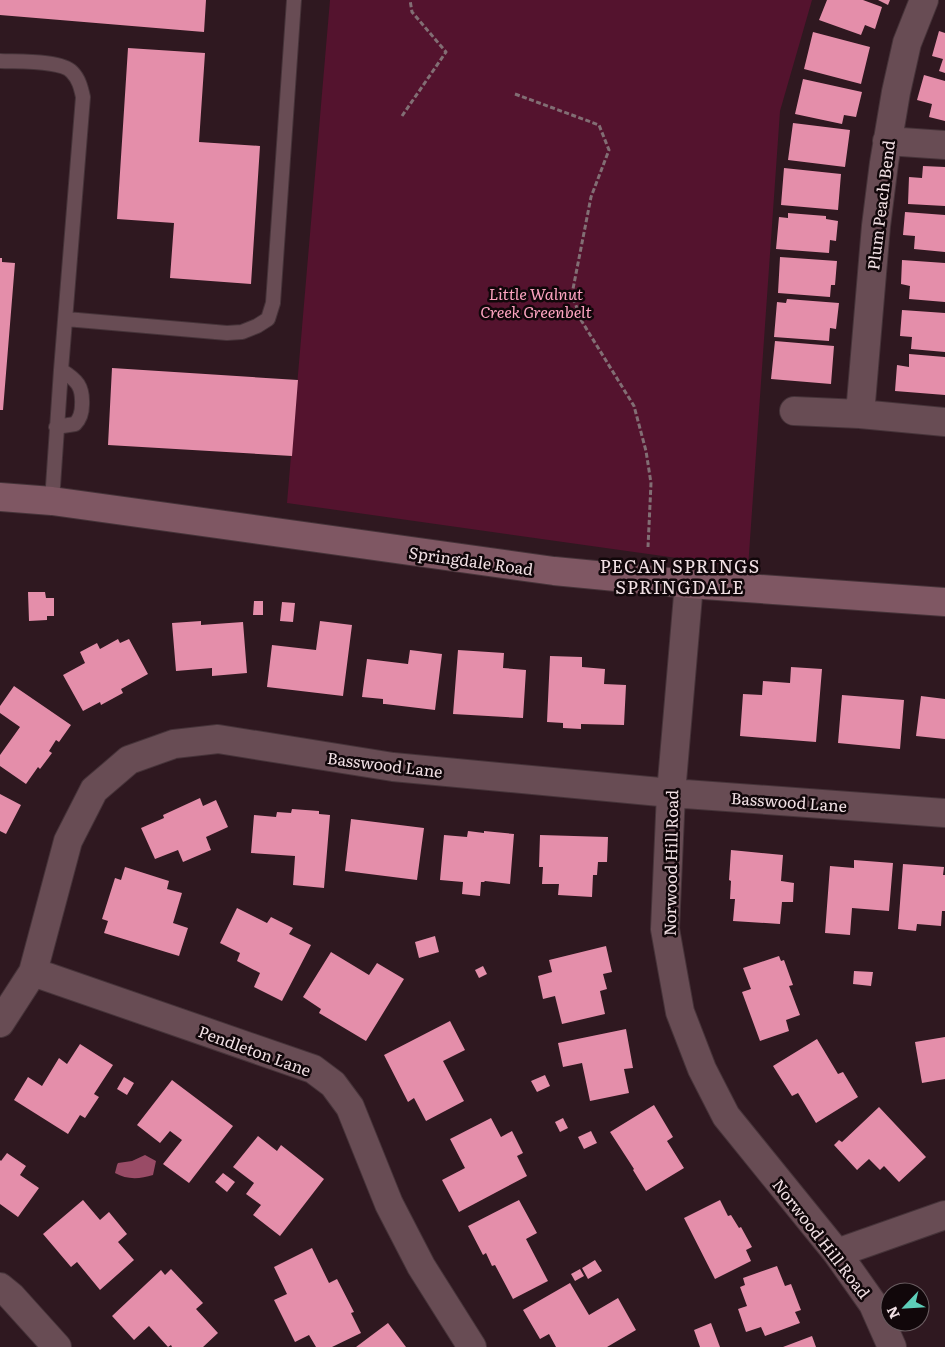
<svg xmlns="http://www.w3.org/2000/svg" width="945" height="1347" viewBox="0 0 945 1347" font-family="Literata,serif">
<rect width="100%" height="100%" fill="#2f1820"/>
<path fill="#54132e" d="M330,0H812L780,111L748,568L287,503Z"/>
<path fill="#994b66" d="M145,1155L156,1161L153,1175C140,1179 127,1180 115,1173L117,1165L118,1163L132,1161Z"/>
<path fill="#e48eaa" d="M0,0H206L204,32L0,15Z
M827,0H863L882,7L875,29L865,25L861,35L819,20Z
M878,0H890L888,5Z
M939,31L945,33V73L939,71L943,59L932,56Z
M813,32L870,47L861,84L804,69Z
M128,48L205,53L199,142L260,146L251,284L170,278L174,223L117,219Z
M924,75L945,81V121L929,117L932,104L917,100Z
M803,79L862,92L856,117L844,115L842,124L795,114Z
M793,123L850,130L845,167L788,160Z
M923,166L945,167V206L908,204L909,177L922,178Z
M784,168L841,174L838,210L781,205Z
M905,212L945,215V252L914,249L915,236L903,235Z
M788,213L826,216V219L838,221L836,241L830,240L829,253L776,249L779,217L788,218Z
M780,257L837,261L835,285H831L830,297L778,293Z
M0,258H2V262L15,263L3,410H0Z
M902,260L945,263V302L909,299L910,286L901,284Z
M787,299L839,303L836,329L830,328L829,341L774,337L777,302L786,303Z
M902,310L945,313V352L911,349L912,337L900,336Z
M775,341L834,346L831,384L771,379Z
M909,354L945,357V395L895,391L897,365L909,367Z
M112,368L298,380L292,456L108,445Z
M28,592H45L46,598H54V616H47V620L29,621Z
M254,601H263V615H253Z
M282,602L295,603L293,622L280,621Z
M201,621V625L243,622L247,673L212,676V668L176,671L172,623Z
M320,621L352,625L343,696L267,687L272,645L316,650Z
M118,639L120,643L129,639L148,674L121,689L123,693L101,705L100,702L83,711L63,675L85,663L80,652L97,643L100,649Z
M410,650L442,654L435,710L385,704H383V699L362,697L367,659L408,664Z
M458,650L504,653L503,668L526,670L523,718L453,714Z
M550,656L582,657V667L605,669L604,684L626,685L624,725L581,724V729L563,728V723L547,722Z
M791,667L822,669L816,742L740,736L743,694L762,695L763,681L790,683Z
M14,686L71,725L59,742L56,740L49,751L52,753L40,769L38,767L26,784L0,766V755L20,727L0,713V706Z
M842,695L904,700L900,749L838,743Z
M921,696L945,699V739L916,736Z
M0,794L21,805L6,834L0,831Z
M200,798L203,806L216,800L228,827L206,837L211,850L183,862L178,850L155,859L141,828L164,818L163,815Z
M292,809L319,811V814L330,815L324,888L293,885L295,856L251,853L254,815L276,817L277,812L291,813Z
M351,819L424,828L417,880L345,871Z
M468,831L484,833V831L514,834L510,884L485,881L484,882H481L480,896L462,894L463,882L440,880L444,835L467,837Z
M540,835L608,837L607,862H598L597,875H593L592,897L558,895L559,884H542L543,867H539Z
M731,850L783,855L781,881L794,883L793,902H782L780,924L733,921L735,899H730L731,881L729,880Z
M854,860L893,863L889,911L852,908L850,935L825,933L830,866L854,868Z
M903,864L944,867L943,875H945V911H942L941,926L917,924L916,931L898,929Z
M125,867L169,881L167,889L182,893L173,923L188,928L179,956L104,933L108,921L102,919L115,878L121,880Z
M237,908L267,923L271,917L293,928L289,934L311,945L282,1001L254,987L260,973L237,961L240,953L220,943Z
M435,936L439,952L419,958L415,942Z
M606,946L612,972L603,974L607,989L600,991L605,1014L562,1024L555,996L543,999L538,976L552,972L549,960Z
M331,952L369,975L377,963L404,979L366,1041L319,1013L321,1009L303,997Z
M779,956L781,961L784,960L793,985L789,986L800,1015L786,1020L789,1031L760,1041L742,992L751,989L743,968Z
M483,966L487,974L479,978L475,970Z
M854,971L873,972L871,986L853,984Z
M450,1021L465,1050L443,1061L464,1101L426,1121L414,1098L408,1102L384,1055Z
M626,1029L633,1068L624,1069L629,1093L590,1101L582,1063L563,1067L558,1043Z
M945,1037V1079L922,1083L915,1042Z
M817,1039L838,1074L843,1072L858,1097L816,1123L798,1093L792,1096L773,1066Z
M80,1044L113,1065L94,1094L99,1097L85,1118L80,1115L68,1134L14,1100L28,1077L42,1086L59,1058L67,1064Z
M545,1075L550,1086L537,1092L531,1081Z
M124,1077L134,1083L127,1095L117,1089Z
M172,1080L233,1126L189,1183L163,1164L182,1140L170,1131L160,1143L137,1125Z
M654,1105L673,1137L667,1141L684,1168L646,1191L633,1170L634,1169L610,1132Z
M879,1107L926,1157L899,1182L884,1166L880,1170L869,1159L857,1170L834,1145L839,1140L842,1142Z
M491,1118L501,1137L512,1131L523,1153L517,1156L527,1176L459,1212L442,1180L465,1168L450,1139Z
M563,1118L568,1128L560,1132L555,1122Z
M591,1131L597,1143L584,1149L578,1137Z
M258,1136L277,1151L281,1145L324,1179L280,1236L253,1215L261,1205L246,1194L254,1183L233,1167Z
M7,1153L26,1166L20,1175L39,1188L18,1217L0,1204V1160L1,1161Z
M223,1173L235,1182L227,1192L215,1182Z
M83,1200L100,1220L109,1212L127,1234L118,1242L134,1260L100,1290L77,1262L71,1267L43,1234Z
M519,1200L537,1233L526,1239L548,1281L513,1299L495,1265L492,1266L486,1253L483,1255L468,1226Z
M720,1200L728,1216L731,1215L739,1228L741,1227L752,1247L746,1250L751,1261L715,1279L684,1218Z
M312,1248L329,1283L337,1279L354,1312L351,1313L361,1333L332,1347H316L309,1335L295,1342L274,1300L287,1294L274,1267Z
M595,1260L602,1271L588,1279L582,1268Z
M777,1266L785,1286L791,1284L801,1310L795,1312L800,1323L765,1336L761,1327L746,1332L738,1309L747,1306L740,1287L745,1285L743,1278Z
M171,1269L203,1303L196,1309L218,1333L203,1347H172L171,1345L168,1347L149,1326L134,1340L112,1316L161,1270L165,1275Z
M580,1269L584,1276L575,1281L571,1274Z
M570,1283L589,1315L618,1298L636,1330L607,1347H556L549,1334L540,1339L523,1310Z
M388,1323L406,1347H356Z
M711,1323L720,1347H700L694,1330Z
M812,1336L816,1347H783Z"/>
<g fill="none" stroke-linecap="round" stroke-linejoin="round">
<g stroke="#463339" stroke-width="16">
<path id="service" d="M0,61C17,62 61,60 72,72C79,79 81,88 83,97L61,370L52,501
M66,319L227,333L242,332L257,326L268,319L273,303L294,0
M56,427L75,424C80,419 82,412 82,405C83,386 77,380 61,370"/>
</g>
<g stroke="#463339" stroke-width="30">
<path id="minor" d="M887,141L945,145
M794,411L860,414L945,422
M860,414L876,226L884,163L896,92L907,43L924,0
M689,584L671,793L665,929L680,1012L702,1069L726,1116L837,1253L873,1304L892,1347
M33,972L313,1069L333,1084L350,1107L389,1204L421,1266L472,1347
M0,1023L33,972L68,841L94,790L129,760L174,744L218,739L393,767L671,793L945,813
M837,1253L945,1215
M0,1287L11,1296L57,1347"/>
</g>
<g stroke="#463339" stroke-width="30">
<path id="secondary" d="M0,497L52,501L554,571L689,584L945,602"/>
</g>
<path stroke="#826e74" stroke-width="3" stroke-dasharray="5 2.5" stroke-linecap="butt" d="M515,94L599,125L609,150L591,197L572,294L581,320L634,406L646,451L651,483L648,547
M402,116L446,52L412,12L410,0"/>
<use href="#service" stroke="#684c54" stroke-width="14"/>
<use href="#minor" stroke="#684c54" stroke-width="28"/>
<use href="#secondary" stroke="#7f5763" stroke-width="28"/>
</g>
<g text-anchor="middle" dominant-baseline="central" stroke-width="5" stroke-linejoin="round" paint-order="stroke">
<g font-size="16" fill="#f0dfe3" stroke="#11070a">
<text transform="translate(880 205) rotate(-83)">Plum Peach Bend</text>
<text transform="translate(471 560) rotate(8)">Springdale Road</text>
<text transform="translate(385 764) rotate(7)">Basswood Lane</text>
<text transform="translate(789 801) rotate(4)">Basswood Lane</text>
<text transform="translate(670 863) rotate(-89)">Norwood Hill Road</text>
<text transform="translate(255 1050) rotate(20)">Pendleton Lane</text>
<text transform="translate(822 1238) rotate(52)">Norwood Hill Road</text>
</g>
<g font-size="16" font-style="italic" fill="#fda4c0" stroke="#11070a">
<text x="536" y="293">Little Walnut<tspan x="536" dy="18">Creek Greenbelt</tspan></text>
</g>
<g font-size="18" letter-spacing="1" fill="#f0dfe3" stroke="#11070a">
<text x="680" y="565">PECAN SPRINGS<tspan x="680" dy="21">SPRINGDALE</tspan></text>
</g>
</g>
<g transform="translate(905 1307) rotate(245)"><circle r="24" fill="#11070a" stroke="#6a5d61"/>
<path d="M0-4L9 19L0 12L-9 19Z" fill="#5dceb9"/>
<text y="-8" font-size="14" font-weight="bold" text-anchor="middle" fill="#f0dfe3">N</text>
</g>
</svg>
